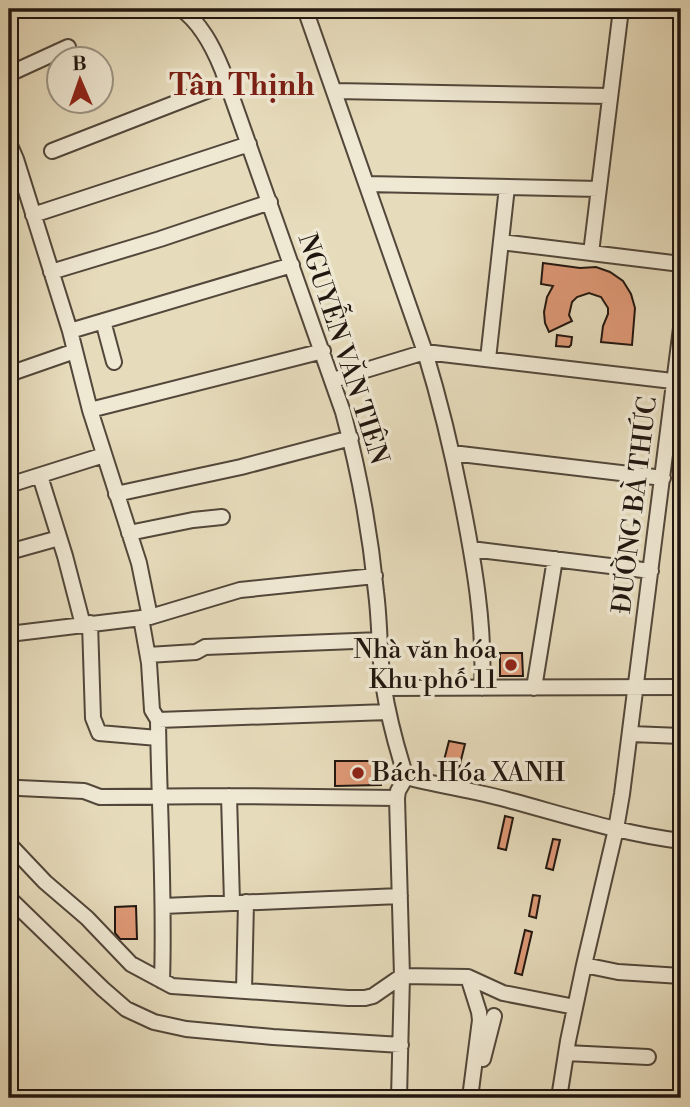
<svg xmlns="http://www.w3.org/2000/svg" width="690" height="1107" viewBox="0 0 690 1107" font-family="'Libre Bodoni',serif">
<rect width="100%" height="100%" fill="#e6dbbb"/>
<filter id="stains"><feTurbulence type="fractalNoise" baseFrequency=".00286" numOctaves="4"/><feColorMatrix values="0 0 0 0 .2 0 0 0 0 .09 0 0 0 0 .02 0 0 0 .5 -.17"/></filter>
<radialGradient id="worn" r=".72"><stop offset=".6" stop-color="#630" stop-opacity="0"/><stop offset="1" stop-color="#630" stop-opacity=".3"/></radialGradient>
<path fill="#de9875" stroke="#21160f" stroke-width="2" d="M543,263L580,268L596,267L610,272L623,281L631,294L635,308L632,345L601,342L603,326L608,314V308L601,297L589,293L577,297L572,302L569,315L572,321L549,332L545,323L544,312L547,297L553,286L541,284Z
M557,335L572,337L571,345L569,347L556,346Z
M500,653H522L523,676H500Z
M449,741L465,744L458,772L442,768Z
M335,761H381V785L335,786Z
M505,816L513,818L506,850L498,848Z
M553,839L560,840L553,870L546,868Z
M533,895L540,896L536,918L529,916Z
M136,906L137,939H120L115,933V907Z
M525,930L532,932L522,975L515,973Z"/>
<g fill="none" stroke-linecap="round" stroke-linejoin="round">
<g stroke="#52473a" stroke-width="18">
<path id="minor" d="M181,9C201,23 213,47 222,69L343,412C359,471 370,531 376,592C380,622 379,653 383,683C388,715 396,746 406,777
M305,9L425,352C440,401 452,451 462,502C474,563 485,625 482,688
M9,74L68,47
M335,91L610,96
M9,143L16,159L70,331L90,410L139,563L150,617
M52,151L227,83
M367,184L599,189
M33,215L249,144
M501,242L681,264
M591,253L621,9
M51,272L160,239L270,202
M103,321L114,362
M70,331L292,265
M488,359L507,187
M9,374L75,351
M333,380L425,352L681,382
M90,410L323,351
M452,453L663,478
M40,476L65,556L83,625
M9,485L104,455
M116,494L241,467L351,438
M129,533L193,520L222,517
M471,549L651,571
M9,552L59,538
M141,618L149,663L152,710L158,720C159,807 165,893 162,981
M90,623L93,718L99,733L158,738
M9,634L150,617L240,590L375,576
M148,655L196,652L205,647L380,640
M384,688L681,687
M534,688L555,559
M158,720L388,712
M631,734L681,736
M406,777C441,786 477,791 512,801C568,816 623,834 681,841
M19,788L84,791L100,797L229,796L397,798
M229,796L232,902
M9,844L45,882L87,918L131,964L172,986L348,998H365L373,996L402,976
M9,898L103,989L126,1009L154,1022L186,1029L273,1037L401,1045
M163,906L400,896
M584,965L618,972L681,976
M402,976L468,977L503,993L575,1007
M468,977L479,1012L480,1020L470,1098
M244,991L246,902
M566,1053L648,1057
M483,1059L494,1016
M399,1098L402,976L397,798L398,791L406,777
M559,1098L568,1041L584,965L616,829L622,794L681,328"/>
</g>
<use href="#minor" stroke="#efe8d3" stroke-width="14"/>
</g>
<g fill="#8f2418" stroke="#efe8d3" stroke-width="2.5">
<circle cx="511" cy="665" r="7"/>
<circle cx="358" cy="773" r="7"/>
</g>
<g text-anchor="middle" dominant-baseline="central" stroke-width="7" stroke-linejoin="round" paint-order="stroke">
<g font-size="26" fill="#21160f" stroke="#efe8d3">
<text transform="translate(343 349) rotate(72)">NGUYỄN VĂN TIÊN</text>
<text transform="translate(635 505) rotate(-83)">ĐƯỜNG BÀ THỨC</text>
</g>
<g font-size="26" fill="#21160f" stroke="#efe8d3" text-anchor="end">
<text x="497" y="650">Nhà văn hóa<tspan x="497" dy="30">Khu phố 11</tspan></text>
<text x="372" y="773" text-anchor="start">Bách Hóa XANH</text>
</g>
<g font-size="30" font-weight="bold" fill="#7a1f14" stroke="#efe8d3">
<text x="242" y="86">Tân Thịnh</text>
</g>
</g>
<rect width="690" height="1107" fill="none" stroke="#e6dbbb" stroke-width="35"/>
<rect x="10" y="10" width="669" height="1086" fill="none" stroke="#21160f" stroke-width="3.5"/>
<rect x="18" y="18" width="655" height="1072" fill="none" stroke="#21160f" stroke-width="2"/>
<g transform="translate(80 80) rotate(358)"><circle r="33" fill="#efe8d3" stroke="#9d9485" stroke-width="2"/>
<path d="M0-5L12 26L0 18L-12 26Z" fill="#8f2418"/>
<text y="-10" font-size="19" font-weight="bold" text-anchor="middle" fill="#21160f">B</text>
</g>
<rect width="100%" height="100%" filter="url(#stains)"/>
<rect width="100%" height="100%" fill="url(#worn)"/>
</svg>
